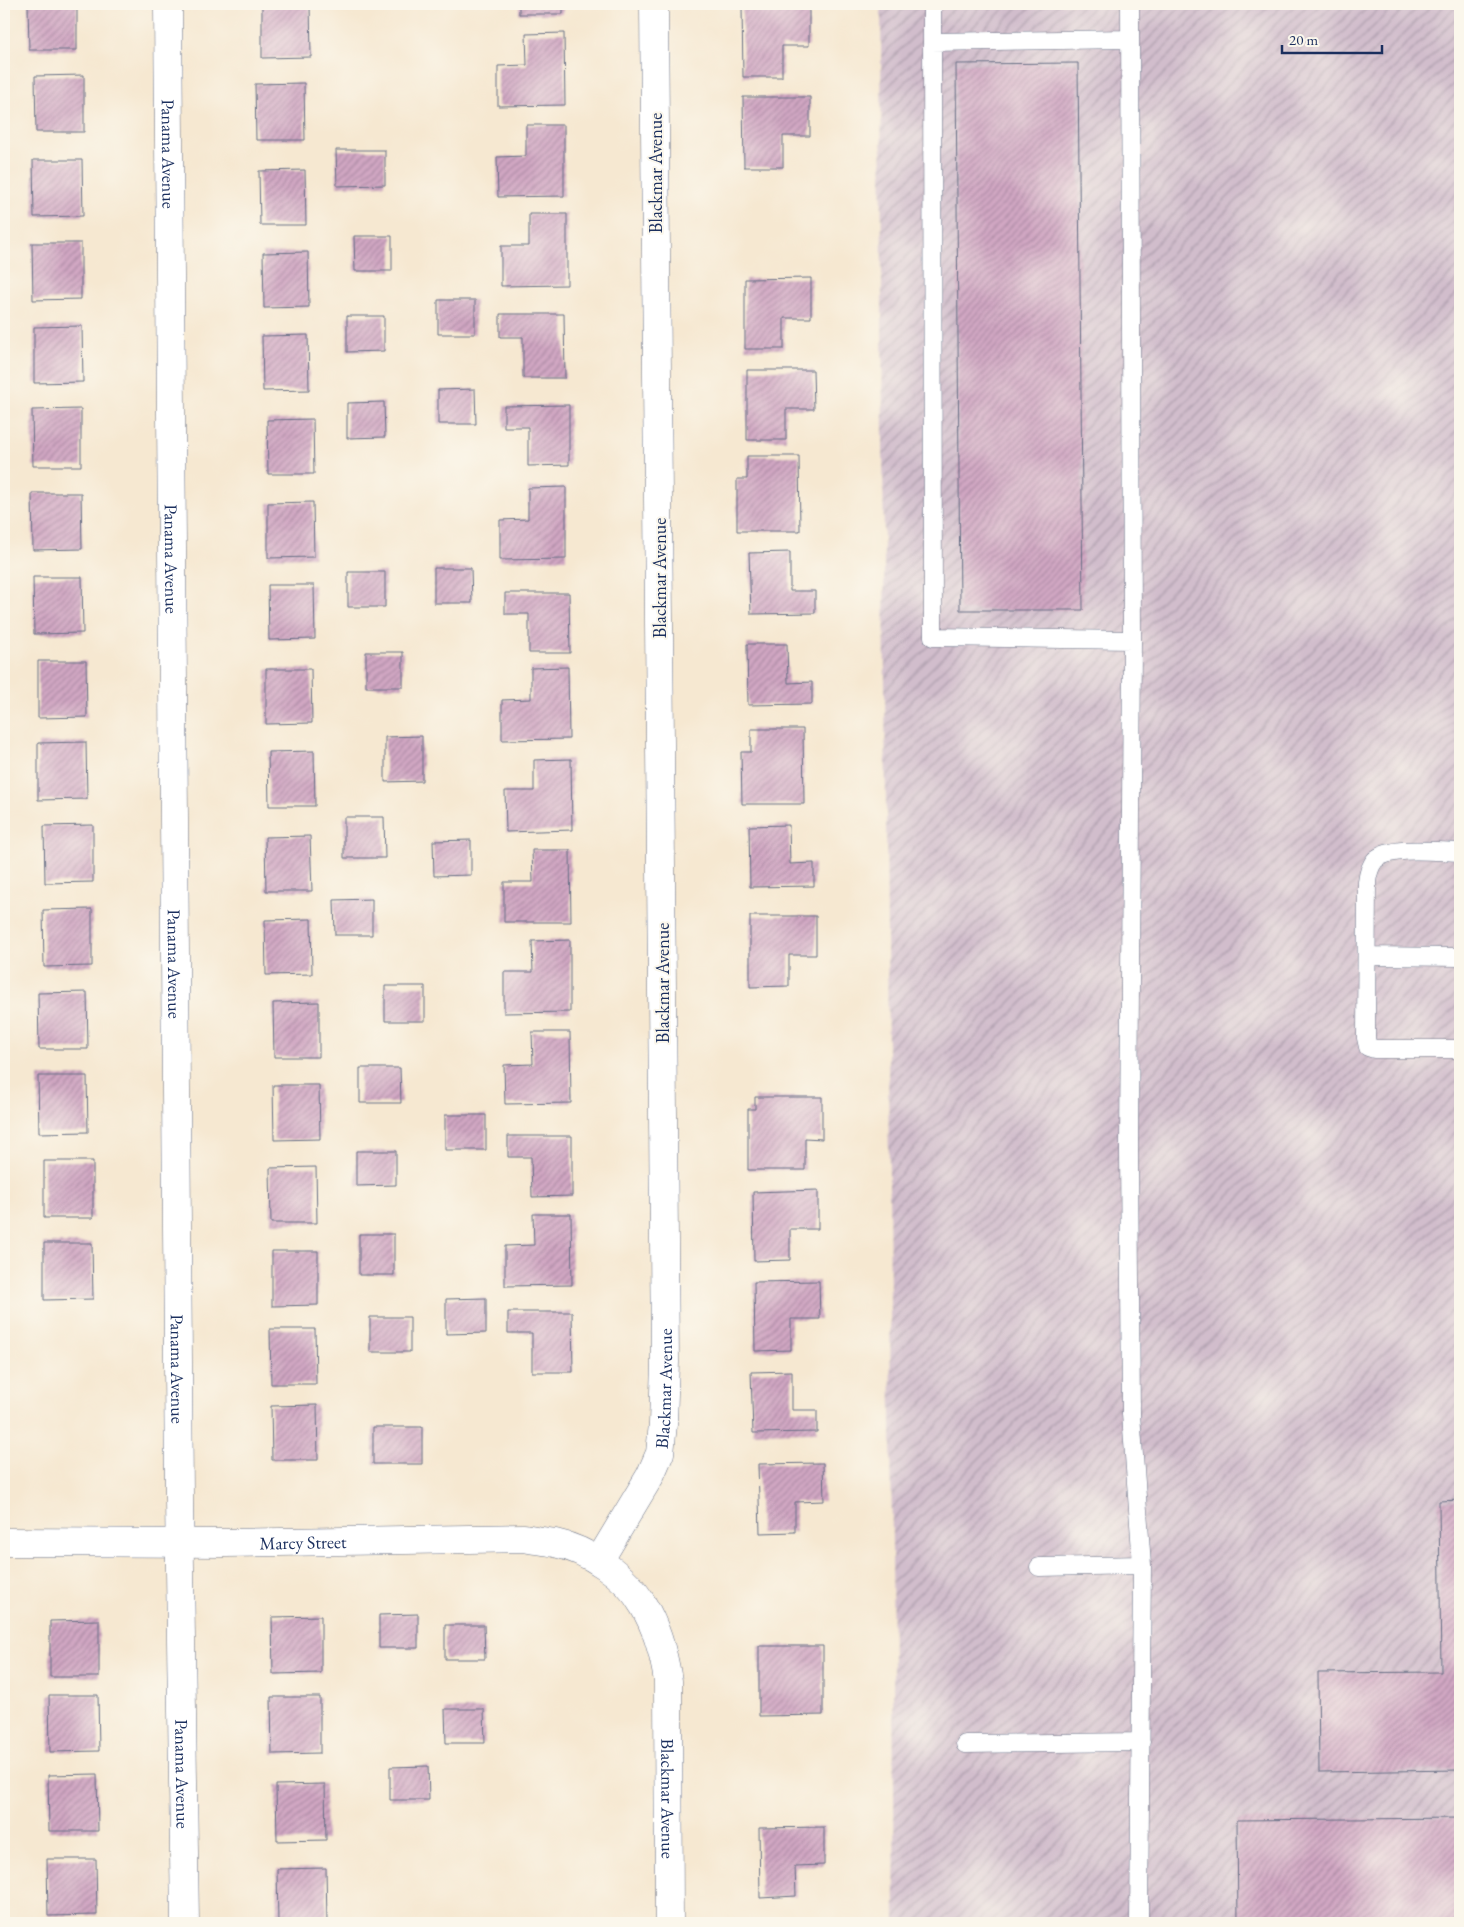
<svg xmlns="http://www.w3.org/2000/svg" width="1464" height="1927" viewBox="0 0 1464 1927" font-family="'EB Garamond',serif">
<defs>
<pattern id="industrial-furrows" width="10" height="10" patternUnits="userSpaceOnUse" patternTransform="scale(1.25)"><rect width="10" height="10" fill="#d1bdcc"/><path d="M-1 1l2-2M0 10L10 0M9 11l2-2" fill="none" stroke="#a99aa9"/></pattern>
<pattern id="building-hatch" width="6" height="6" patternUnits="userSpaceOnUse" patternTransform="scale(1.25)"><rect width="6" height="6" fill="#d1a7c3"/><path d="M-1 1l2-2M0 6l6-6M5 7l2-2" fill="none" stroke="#a988a2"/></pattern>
</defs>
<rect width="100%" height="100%" fill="#fbf7ec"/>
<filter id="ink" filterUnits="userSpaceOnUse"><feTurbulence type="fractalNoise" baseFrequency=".02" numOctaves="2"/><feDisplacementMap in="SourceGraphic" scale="10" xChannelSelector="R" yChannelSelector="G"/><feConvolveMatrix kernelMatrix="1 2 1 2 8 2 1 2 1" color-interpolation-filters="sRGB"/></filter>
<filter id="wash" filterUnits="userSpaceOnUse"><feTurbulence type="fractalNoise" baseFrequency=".0096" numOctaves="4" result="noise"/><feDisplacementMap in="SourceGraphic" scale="20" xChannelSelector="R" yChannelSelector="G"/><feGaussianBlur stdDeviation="1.12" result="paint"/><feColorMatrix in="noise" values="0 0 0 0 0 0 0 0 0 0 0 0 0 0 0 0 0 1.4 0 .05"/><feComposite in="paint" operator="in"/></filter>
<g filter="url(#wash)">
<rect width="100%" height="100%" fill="#f6e8d1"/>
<path fill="url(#industrial-furrows)" d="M881,4H1460V1923H895L882,321Z"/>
<g id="blocks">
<path fill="url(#building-hatch)" d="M28,4H77V50H29Z
M262,4H310L311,57L262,58Z
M519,4H563V14H519Z
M742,7H809V46H782V77H743Z
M564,33L565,105L498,106V66L527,65L526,34Z
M1078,63L1083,610H960L956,64Z
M84,75V132H36L35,76Z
M304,83L305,140H256L255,84Z
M743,97H810V136H783V167H744Z
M526,125H564V196L498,197L497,157L526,156Z
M336,150H385V185L337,186Z
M33,160H82L83,216L34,217Z
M305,170L306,225H260L259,171Z
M529,214H567V285L501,286V246H529Z
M354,236H392V271H355Z
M32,243H81V299L33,300Z
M308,252L309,307L264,308L263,253Z
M811,278V318H784V349H745V279Z
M438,300H475V334H438Z
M500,314H564L565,378H523V337H500Z
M347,316H384V351L347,352Z
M82,326L83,382L34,383V327Z
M308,335L309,390L263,391L262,336Z
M747,370H813L814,409H786V440H747Z
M475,389L476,424H438V390Z
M384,402L385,437L347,438V403Z
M569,405V465L528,466V427H504V406Z
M81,409V466H33L32,410Z
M313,419L314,474H268L267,420Z
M747,456H799L800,531H737V479H747Z
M566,487V559L500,560V520L528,519V488Z
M32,493H81L82,549L33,550Z
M313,502L314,557L268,558V503Z
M790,552V591H815V613L751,614L749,553Z
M434,568H471L472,603H434Z
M348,572H385V607H348Z
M33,577H82L83,633L34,634Z
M268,585H314L315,639L269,640Z
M505,593H569L570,653H529V614H505Z
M747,644H787L788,683L812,682V704L748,705Z
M366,652H403V687H366Z
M38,661H86L87,717L38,718Z
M568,667L569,739L502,740V700L531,699V668Z
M266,669H311L312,723L266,724Z
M751,729H803L804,804H742L741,752H751Z
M422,736V781L385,782V737Z
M86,742L87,799L38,800V743Z
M314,751L315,806H269L268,752Z
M571,759L572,830L506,832L505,791H534V760Z
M344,817H384L385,858H344Z
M93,825V882L45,883L44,826Z
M789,825L790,864L814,863V886L750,887L749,826Z
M310,836L312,891H266L265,837Z
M471,840V875L434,876L433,841Z
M532,850H570L571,922H504V882H533Z
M372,899V935H335L334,900Z
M92,909V966L44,967L43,910Z
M750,916H816V955H789V986L750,987Z
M311,919L312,974L266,975L265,920Z
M570,940V1012L504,1013V972H533L532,941Z
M385,986H425V1021H385Z
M87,992L88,1049H39L38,993Z
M319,1002V1057H274L273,1003Z
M532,1032H570L571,1103L505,1104L504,1065L533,1064Z
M360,1068H400L401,1103H360Z
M38,1076H87L88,1132L39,1133Z
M273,1085H319L320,1139L274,1140Z
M755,1097H822V1139L805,1138V1170H748V1109H755Z
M445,1115H486V1150H445Z
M508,1136H572V1196L532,1197L531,1157H508Z
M356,1151H396V1185L356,1186Z
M44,1161H93V1218H44Z
M316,1167L317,1223H271L270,1168Z
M818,1190V1229H790V1260L754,1261L753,1192Z
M533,1214H571L572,1285L505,1286V1246L534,1245Z
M359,1234H394V1275H359Z
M44,1243H92L93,1299L44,1300Z
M272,1251H318V1305L272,1306Z
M819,1281L820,1319H791V1350L755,1351L754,1282Z
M486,1298V1333L446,1334V1299Z
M508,1312H572L573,1372H532V1333H508Z
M370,1317H410V1352H370Z
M270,1329H315L316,1384H271Z
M792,1371V1410H817V1432L753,1433L751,1372Z
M317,1405L318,1460H272L271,1406Z
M373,1427H422V1464H373Z
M823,1463L824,1501L795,1502V1532L760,1533L758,1464Z
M1460,1500V1770L1319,1772L1318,1673L1441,1672L1439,1501Z
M418,1614V1648H379V1615Z
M321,1616V1673L273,1674L272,1617Z
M99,1620V1677H50V1621Z
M445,1625H484L485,1659H445Z
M759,1646H823V1715L759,1716Z
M49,1695H98L99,1751L50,1752Z
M271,1697H320V1753L272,1754Z
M445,1709H484L485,1743H446Z
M428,1766L429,1800H390V1767Z
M97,1774L98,1831H49L48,1775Z
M325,1784L326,1840L277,1841L276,1785Z
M1460,1818V1923H1238L1237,1820Z
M824,1827V1865L795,1866L796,1896L760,1898L759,1828Z
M47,1859H96L97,1915L48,1916Z
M326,1868L327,1923H278L277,1869Z
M821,1920V1923H756V1921Z"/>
</g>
</g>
<g filter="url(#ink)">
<use href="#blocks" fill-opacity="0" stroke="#687086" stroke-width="1"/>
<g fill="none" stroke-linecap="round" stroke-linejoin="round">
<g stroke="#687086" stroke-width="19">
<path id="service" d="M932,4L933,637L1132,640L1130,4
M932,42L1130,39
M1132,640L1129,1151L1131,1414L1142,1565L1139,1923
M1460,852C1439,852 1391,845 1375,860C1370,866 1368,874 1367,882L1366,1038L1368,1047L1374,1049H1460
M1367,956L1460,957
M1039,1567L1142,1565
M965,1744L1141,1742"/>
</g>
<g stroke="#687086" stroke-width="29">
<g id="minor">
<path id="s1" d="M168,4L179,1498L185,1923"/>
<path id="s2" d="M4,1542L225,1543L524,1538C534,1540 545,1541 555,1543C588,1550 626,1575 643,1605C657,1628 664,1655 668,1681L669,1923"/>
<path id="s3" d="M599,1561L650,1476L660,1453L663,1424L665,1362L654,4"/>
</g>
</g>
<use href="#service" stroke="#fff" stroke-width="18"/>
<use href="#minor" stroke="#fff" stroke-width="28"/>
</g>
</g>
<g text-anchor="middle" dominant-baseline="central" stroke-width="4" stroke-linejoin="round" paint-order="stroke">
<g font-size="18" fill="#1b2f5e" stroke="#fbf7ec">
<text stroke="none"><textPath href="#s1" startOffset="150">Panama Avenue</textPath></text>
<text transform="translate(655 173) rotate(-90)">Blackmar Avenue</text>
<text stroke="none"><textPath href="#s1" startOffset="555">Panama Avenue</textPath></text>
<text transform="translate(659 578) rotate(-90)">Blackmar Avenue</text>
<text stroke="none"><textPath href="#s1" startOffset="960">Panama Avenue</textPath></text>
<text transform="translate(662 983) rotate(-90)">Blackmar Avenue</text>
<text stroke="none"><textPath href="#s1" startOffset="1365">Panama Avenue</textPath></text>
<text stroke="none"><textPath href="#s3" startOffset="189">Blackmar Avenue</textPath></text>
<text stroke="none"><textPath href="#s2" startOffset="299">Marcy Street</textPath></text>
<text stroke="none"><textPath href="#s1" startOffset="1770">Panama Avenue</textPath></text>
<text stroke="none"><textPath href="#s2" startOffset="860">Blackmar Avenue</textPath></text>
</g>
</g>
<rect width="1464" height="1927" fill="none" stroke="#fbf7ec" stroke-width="20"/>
<path d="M1282 45v8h100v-8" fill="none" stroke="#1b2f5e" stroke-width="2.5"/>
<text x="1289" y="45" font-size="15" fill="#1b2f5e" stroke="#fbf7ec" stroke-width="4" paint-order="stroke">20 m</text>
</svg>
